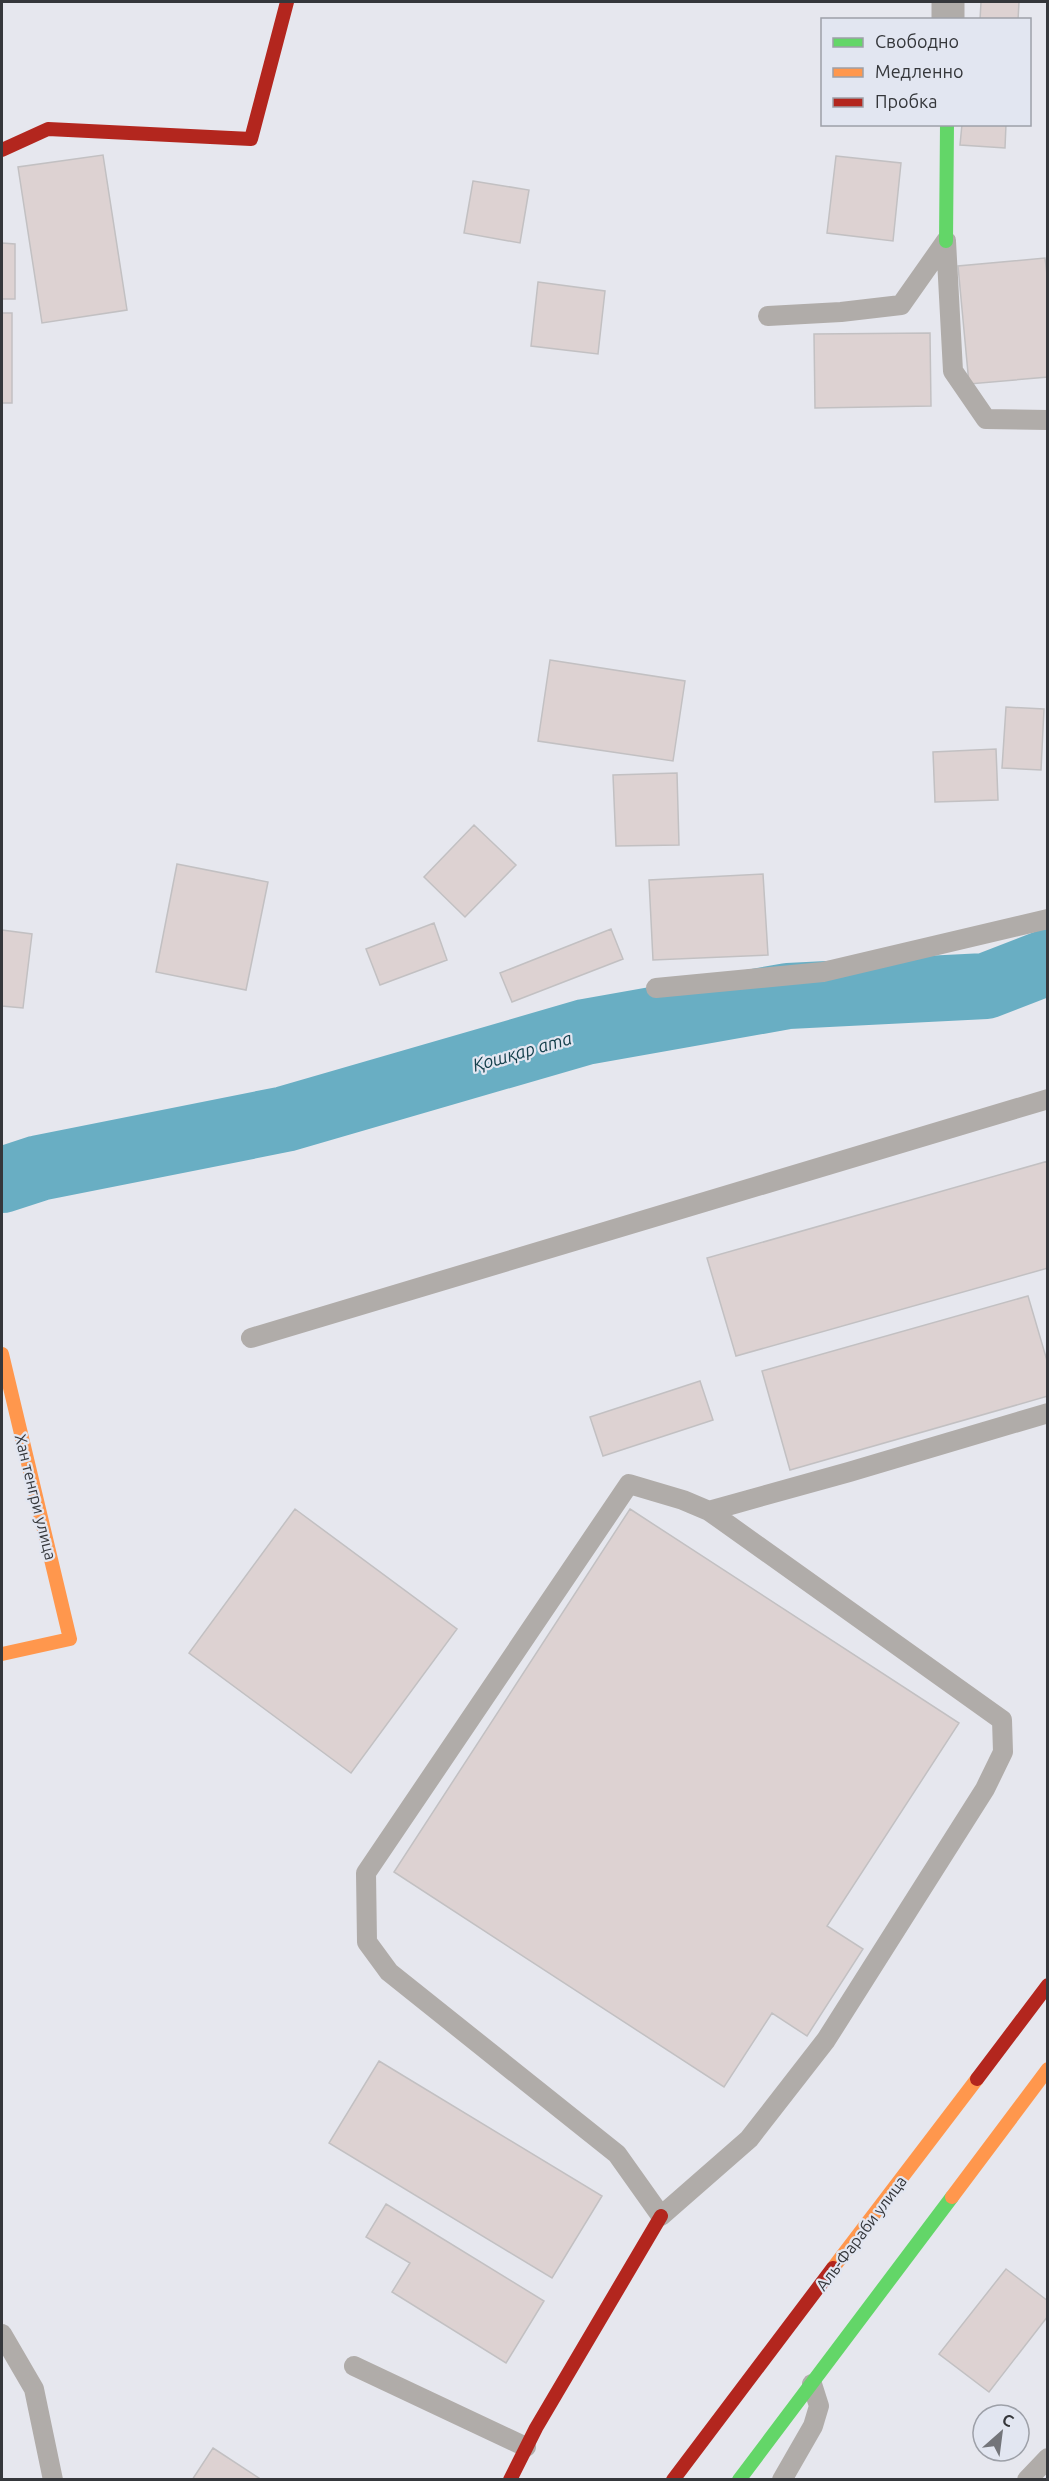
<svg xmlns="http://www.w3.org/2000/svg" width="1049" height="2481" viewBox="0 0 1049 2481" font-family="Ubuntu,sans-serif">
<rect width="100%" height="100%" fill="#e6e7ee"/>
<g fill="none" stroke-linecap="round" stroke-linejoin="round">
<path stroke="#69aec3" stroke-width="66" d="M2,1180L39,1168L285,1119L585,1032L788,996L986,986L1048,962"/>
</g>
<path fill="#ddd2d2" stroke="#c2c0c2" stroke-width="1.5" d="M981,2H1019L1018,20H980Z
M962,124H1006L1005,148L960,145Z
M103,155L127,310L42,323L18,167Z
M836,156L901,163L893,241L827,233Z
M473,181L529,190L520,243L464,233Z
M2,243L15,244V299H2Z
M1045,258L1048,283V377L969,384L958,266Z
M538,282L605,291L598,354L531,346Z
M2,313H12V403H2Z
M930,333L931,406L815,408L814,334Z
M550,660L685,681L673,761L538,741Z
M1006,707L1044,709L1041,770L1002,768Z
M996,749L998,800L935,802L933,752Z
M677,773L679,845L616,846L613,775Z
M474,825L516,865L465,917L424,877Z
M177,864L268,882L246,990L156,972Z
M763,874L768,955L653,960L649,880Z
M434,923L447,960L380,985L366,949Z
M611,929L623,959L512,1002L500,973Z
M2,930L32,934L23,1008L2,1006Z
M1048,1161V1268L736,1356L707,1258Z
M1028,1296L1048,1364V1396L790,1470L762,1371Z
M700,1381L713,1420L603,1456L590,1417Z
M295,1509L457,1629L351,1773L189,1653Z
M630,1509L959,1723L827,1926L863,1949L807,2036L772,2013L724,2087L394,1872Z
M379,2061L602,2196L552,2278L329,2143Z
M386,2204L544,2301L506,2363L392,2292L410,2263L366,2237Z
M1006,2269L1048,2301V2316L989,2392L939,2354Z
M213,2448L262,2480H192Z"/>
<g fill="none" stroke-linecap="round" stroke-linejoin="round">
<path stroke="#b0aca9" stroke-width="20" d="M946,241L953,371L986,419L1048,420
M768,316L841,312L901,305L946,241
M656,988L823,972L1048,919
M251,1338L1048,1099
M629,1484L683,1500L709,1511L1002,1720L1003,1752L985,1789L826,2040L749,2139L661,2216L617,2154L389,1972L367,1942L366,1873Z
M709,1511L849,1472L1048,1413
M2,2334L34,2389L53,2480
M354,2366L526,2447
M782,2480L813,2426L819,2406L812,2384
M1027,2480L1048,2458"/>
<path stroke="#b0aca9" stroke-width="33" d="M948,20V2"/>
<path stroke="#63d668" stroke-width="14" d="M946,241L947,124
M739,2480L952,2197"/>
<path stroke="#ff974d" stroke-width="14" d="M2,1354L70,1639L2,1654
M952,2197L1048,2069
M833,2268L977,2079"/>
<path stroke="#b3261e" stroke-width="14" d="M2,150L48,129L251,139L287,2
M977,2079L1048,1985
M510,2480L536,2428L661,2216
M673,2480L833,2268"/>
</g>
<g text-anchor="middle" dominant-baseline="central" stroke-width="4.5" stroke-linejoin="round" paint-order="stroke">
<g font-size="16" fill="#35373b" stroke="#e2e6f1">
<text transform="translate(36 1497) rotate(76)">Хан тенгри улица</text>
<text transform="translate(861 2233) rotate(-53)">Аль-Фараби улица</text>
</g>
<g font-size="18" font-style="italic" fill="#16414d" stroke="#e2e6f1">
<text transform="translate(522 1051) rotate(-16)">Қошқар ата</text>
</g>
</g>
<rect width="1049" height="2481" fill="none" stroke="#35373b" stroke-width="6"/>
<rect x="821" y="18" width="210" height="108" fill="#e2e6f1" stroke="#9da0a8" stroke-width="1.5"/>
<rect x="833" y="38" width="30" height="9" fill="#63d668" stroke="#9da0a8" stroke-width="1.5"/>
<text x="875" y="48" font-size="18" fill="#35373b">Свободно</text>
<rect x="833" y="68" width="30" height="9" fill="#ff974d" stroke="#9da0a8" stroke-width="1.5"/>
<text x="875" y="78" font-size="18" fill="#35373b">Медленно</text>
<rect x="833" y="98" width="30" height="9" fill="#b3261e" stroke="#9da0a8" stroke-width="1.5"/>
<text x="875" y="108" font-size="18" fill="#35373b">Пробка</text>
<g transform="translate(1001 2433) rotate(28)"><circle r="28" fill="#e2e6f1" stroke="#9da0a8" stroke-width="1.5"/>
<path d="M0-4.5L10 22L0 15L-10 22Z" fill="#73757a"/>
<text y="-9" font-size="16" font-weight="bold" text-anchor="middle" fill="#35373b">С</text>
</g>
</svg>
